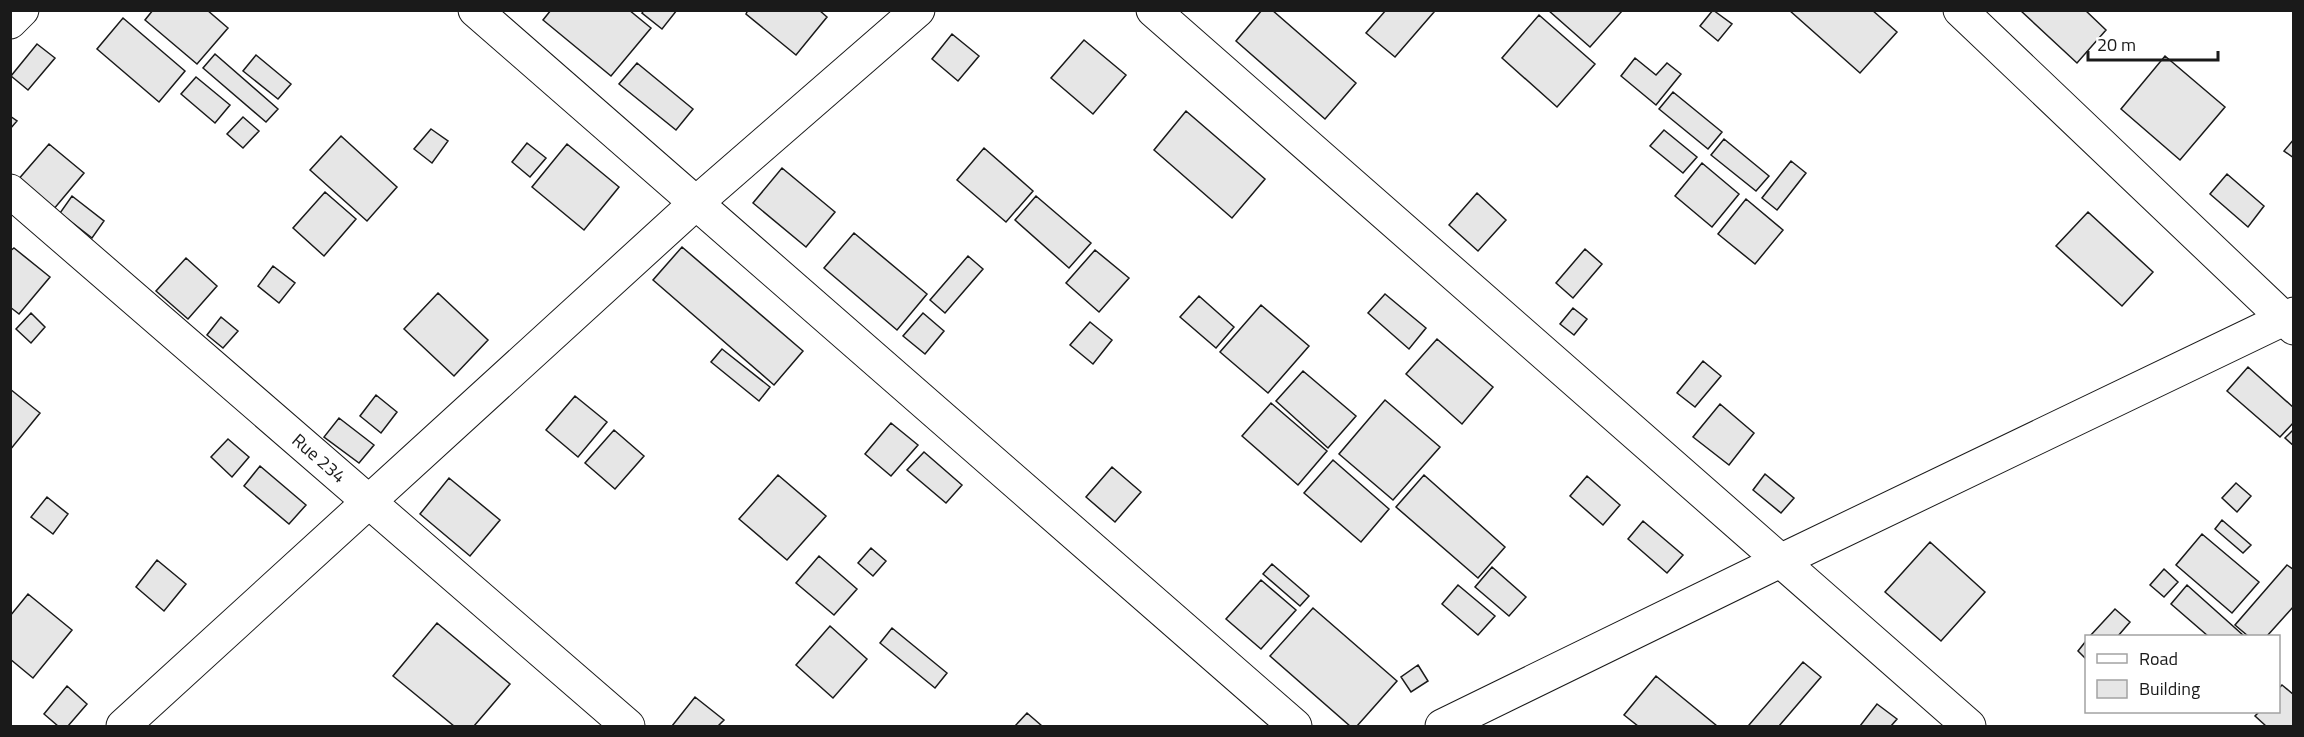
<svg xmlns="http://www.w3.org/2000/svg" width="2304" height="737" viewBox="0 0 2304 737" font-family="'Titillium Web',sans-serif">
<rect width="100%" height="100%" fill="#fff"/>
<path fill="#e6e6e6" stroke="#1a1a1a" stroke-width="1.5" d="M153,10H207L228,28L197,64L145,20Z
M551,10H629L651,28L611,76L543,20Z
M644,10H677L662,29L642,13Z
M748,10H819L827,17L796,55L746,14Z
M1262,10H1272L1356,83L1325,119L1236,41Z
M1386,10H1432L1434,12L1395,57L1366,33Z
M1548,10H1622V11L1590,47Z
M1713,10L1732,24L1718,41L1700,26Z
M1789,10H1872L1897,32L1860,73Z
M2020,10H2085L2106,30L2077,63Z
M1539,15L1595,64L1557,107L1502,58Z
M123,18L185,71L159,102L97,49Z
M952,34L979,56L958,81L932,59Z
M1084,40L1126,75L1093,114L1051,78Z
M37,44L55,58L28,90L11,76Z
M215,54L278,109L266,122L203,68Z
M256,55L291,84L278,99L243,71Z
M2165,56L2225,107L2180,160L2121,109Z
M1635,58L1656,75L1667,63L1681,74L1656,105L1621,76Z
M637,63L693,109L676,130L619,84Z
M196,77L230,105L215,123L181,94Z
M1673,92L1722,132L1708,149L1659,109Z
M1186,111L1265,179L1232,218L1154,150Z
M10,116L17,121L10,129Z
M243,117L259,131L243,148L227,134Z
M431,129L448,141L432,163L414,149Z
M1664,130L1697,157L1683,173L1650,146Z
M341,136L397,187L367,221L310,170Z
M1724,139L1769,176L1756,191L1711,155Z
M2294,139V158L2284,151Z
M527,143L546,158L530,177L512,162Z
M49,144L84,173L53,210L17,181Z
M567,144L619,187L584,230L532,187Z
M984,148L1033,191L1006,222L957,180Z
M1791,161L1806,173L1777,210L1762,198Z
M1702,163L1739,194L1712,227L1675,196Z
M782,168L835,212L806,247L753,203Z
M2227,174L2264,206L2248,227L2210,194Z
M325,192L356,219L324,256L293,228Z
M1477,193L1506,220L1478,251L1449,225Z
M72,196L104,221L92,238L60,213Z
M1036,196L1091,243L1069,268L1015,220Z
M1746,199L1783,230L1755,264L1718,234Z
M2088,212L2153,272L2122,306L2056,246Z
M854,233L927,294L897,330L824,268Z
M682,247L803,351L774,385L653,280Z
M14,248L50,277L19,314L10,307V251Z
M1585,249L1602,264L1573,298L1556,283Z
M1095,250L1129,278L1099,312L1066,283Z
M968,256L983,269L945,313L930,300Z
M186,258L217,286L188,319L156,291Z
M273,266L295,283L279,303L258,286Z
M438,293L488,340L454,376L404,329Z
M1385,294L1426,328L1409,349L1368,313Z
M1199,296L1234,327L1216,348L1180,317Z
M1261,305L1309,346L1268,393L1220,352Z
M1573,308L1587,319L1574,335L1560,324Z
M31,313L45,327L31,343L16,329Z
M923,313L944,331L925,354L903,336Z
M221,317L238,331L223,348L207,335Z
M1090,322L1112,340L1093,364L1070,345Z
M1437,339L1493,387L1462,424L1406,374Z
M722,349L770,387L759,401L711,362Z
M1703,361L1721,376L1695,407L1677,393Z
M2248,367L2294,408V422L2280,437L2227,391Z
M1303,371L1356,416L1328,448L1276,401Z
M10,389L40,413L10,450Z
M376,395L397,412L381,433L360,416Z
M575,396L607,422L578,457L546,430Z
M1385,400L1440,447L1393,500L1339,454Z
M1271,403L1327,451L1298,485L1242,436Z
M1720,404L1754,433L1729,465L1693,437Z
M339,418L374,445L359,463L324,437Z
M891,423L918,445L891,476L865,454Z
M2294,429V446L2285,438Z
M614,430L644,456L615,489L585,463Z
M228,439L249,457L232,477L211,457Z
M924,452L962,485L946,503L907,470Z
M1333,460L1389,509L1361,542L1304,493Z
M260,466L306,505L289,524L244,486Z
M1112,467L1141,492L1115,522L1086,497Z
M1765,474L1794,498L1781,513L1753,490Z
M778,475L826,516L787,560L739,519Z
M1424,475L1505,547L1478,578L1396,507Z
M1587,476L1620,505L1603,525L1570,496Z
M449,478L500,520L470,556L420,514Z
M2236,483L2251,496L2237,512L2222,498Z
M47,497L68,514L53,534L31,517Z
M2222,520L2251,545L2243,553L2215,529Z
M1643,521L1683,555L1667,573L1628,539Z
M2202,534L2259,582L2232,613L2176,565Z
M1930,542L1985,592L1941,641L1885,592Z
M871,548L886,561L873,576L858,563Z
M819,556L857,589L834,615L796,583Z
M157,560L186,584L164,611L136,587Z
M1272,564L1309,596L1300,606L1263,574Z
M2287,565L2294,570V606L2267,636H2248L2235,625Z
M1492,567L1526,597L1509,616L1475,587Z
M2164,569L2178,582L2164,597L2150,585Z
M1261,580L1296,610L1261,649L1226,619Z
M1458,585L1495,616L1478,635L1442,604Z
M2187,585L2244,636H2208L2171,604Z
M28,594L72,630L33,678L10,659V616Z
M1313,608L1397,681L1357,726H1350L1270,656Z
M2115,609L2130,622L2118,636H2090Z
M437,623L510,684L474,726H454L393,676Z
M830,626L867,659L833,698L796,665Z
M892,628L947,673L935,688L880,643Z
M2086,641V659L2078,651Z
M1803,662L1821,677L1779,726H1751L1749,725Z
M1418,665L1428,681L1411,692L1401,677Z
M1656,676L1717,726H1638L1624,715Z
M2282,685L2294,695V726H2266L2255,716L2259,712H2278V689Z
M67,686L87,704L68,726H58L44,714Z
M695,697L724,720L718,726H672Z
M1877,704L1897,719L1891,726H1860Z
M1027,713L1042,726H1015Z"/>
<g fill="none" stroke-linecap="round" stroke-linejoin="round">
<g stroke="#1a1a1a" stroke-width="35">
<path id="minor" d="M475,10L1295,726
M1153,10L1969,726
M1960,10L2294,328
M10,22L22,10
M10,191L628,726
M123,726L696,203L918,10
M1442,726L1780,561L2294,314"/>
</g>
<use href="#minor" stroke="#fff" stroke-width="33"/>
</g>
<g text-anchor="middle" dominant-baseline="central" stroke-width="4.5" stroke-linejoin="round" paint-order="stroke">
<g font-size="18" fill="#1a1a1a" stroke="#fff">
<text transform="translate(319 458) rotate(41)">Rue 234</text>
</g>
</g>
<rect width="2304" height="737" fill="none" stroke="#1a1a1a" stroke-width="24"/>
<rect x="2085" y="635" width="195" height="78" fill="#ffffff" stroke="#a3a3a3" stroke-width="1.5"/>
<rect x="2097" y="654" width="30" height="9" fill="#ffffff" stroke="#a3a3a3" stroke-width="1.5"/>
<text x="2139" y="665" font-size="18" fill="#1a1a1a">Road</text>
<rect x="2097" y="680" width="30" height="18" fill="#e6e6e6" stroke="#a3a3a3" stroke-width="1.5"/>
<text x="2139" y="695" font-size="18" fill="#1a1a1a">Building</text>
<path d="M2088 51v9h130v-9" fill="none" stroke="#1a1a1a" stroke-width="3"/>
<text x="2097" y="51" font-size="18" fill="#1a1a1a" stroke="#ffffff" stroke-width="4.5" paint-order="stroke">20 m</text>
</svg>
